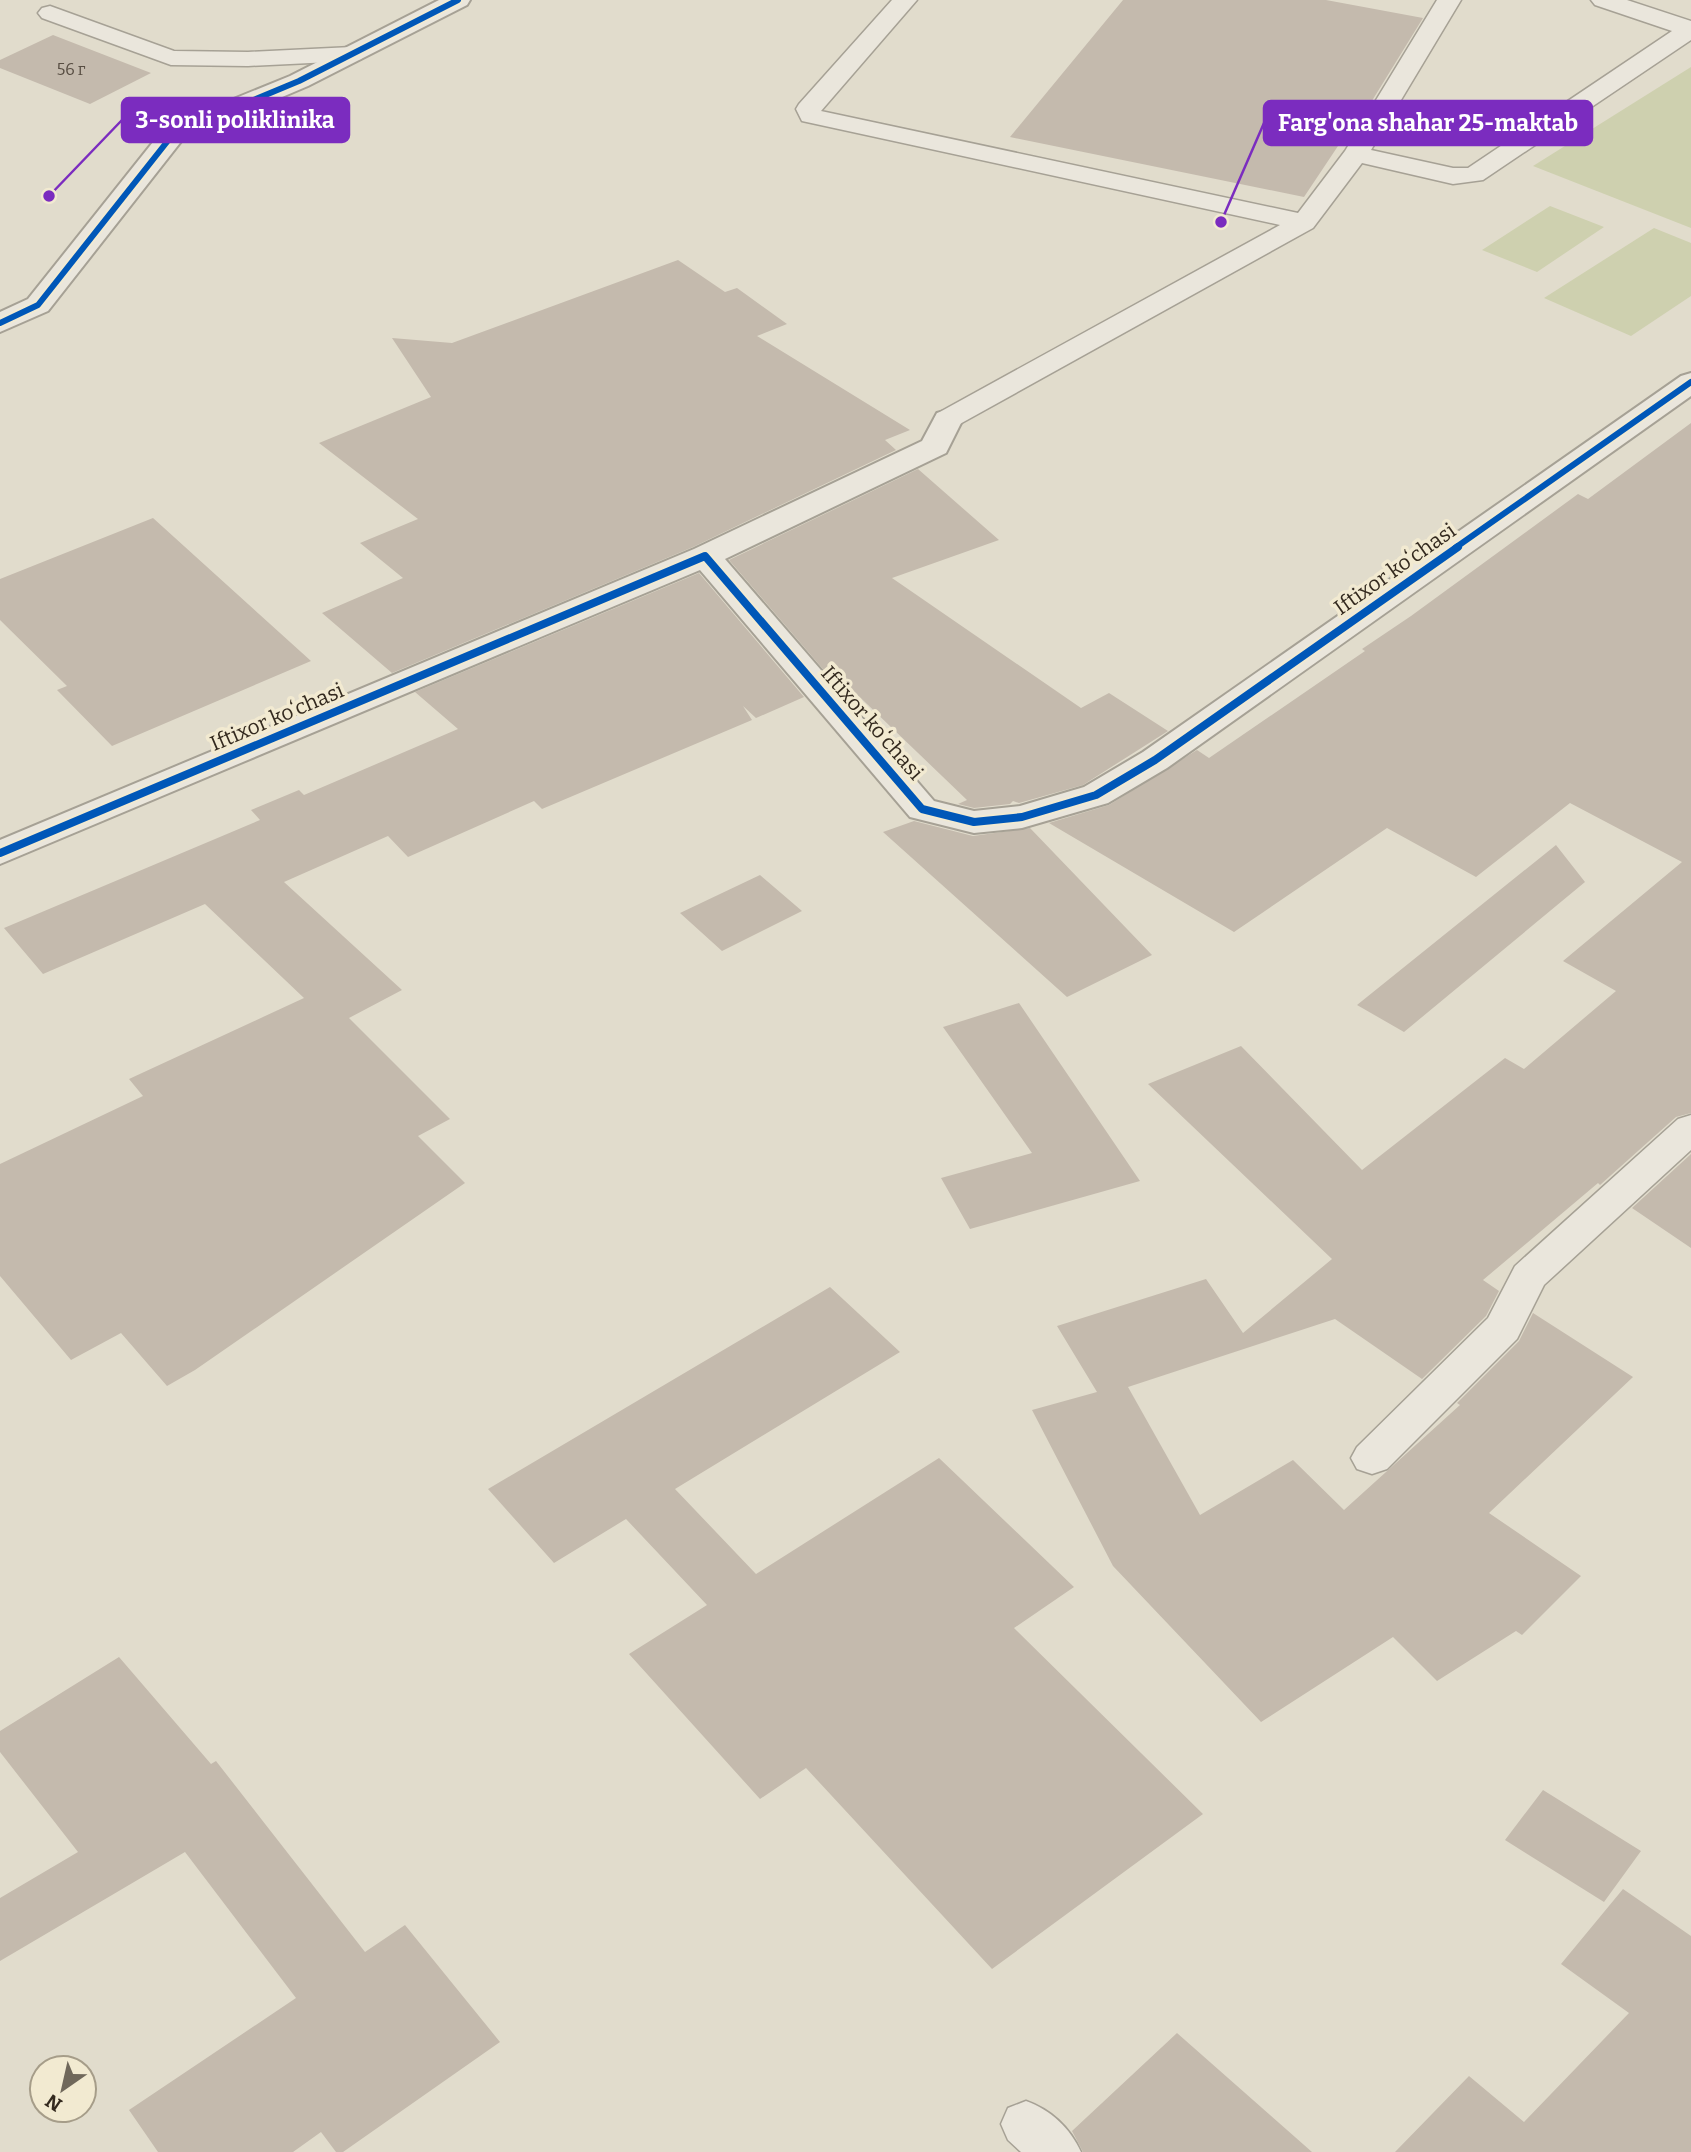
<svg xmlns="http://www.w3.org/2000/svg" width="1691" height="2152" viewBox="0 0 1691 2152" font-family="Bitter,serif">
<rect width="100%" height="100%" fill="#e1dccc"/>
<path fill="#ced0af" d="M1691,67V228L1533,166Z
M1550,206L1604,227L1537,272L1482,250Z
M1654,228L1691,243V296L1631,336L1544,298Z"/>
<path fill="#c4baad" d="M1123,0H1326L1423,18L1362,117L1358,116L1304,197L1010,137Z
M53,35L151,73L90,104L0,68V60Z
M678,260L725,292L737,288L787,324L757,336L910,430L885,440L896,450L693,547L392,673L322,613L403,578L360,543L418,519L319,443L431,397L392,338L452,343Z
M1691,423V1113L1676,1117L1600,1185L1598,1183L1483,1280L1499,1291L1486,1316L1422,1379L1335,1319L1128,1387L1200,1515L1293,1460L1344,1510L1460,1405L1457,1403L1519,1341L1533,1313L1633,1377L1489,1513L1581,1576L1522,1635L1516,1631L1437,1681L1393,1637L1261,1722L1113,1566L1032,1410L1097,1392L1057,1326L1206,1279L1243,1333L1332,1259L1148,1084L1241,1046L1362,1170L1505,1058L1524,1069L1616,991L1563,961L1682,862L1570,803L1476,877L1387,828L1234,932L1049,823L1109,805L1197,750L1209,758L1365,651L1362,649L1411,616L1578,494L1588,499Z
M918,469L999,540L892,578L1081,708L1109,693L1168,731L1083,785L1019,803L1013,801L1010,804L974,808L958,804L967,800L842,680L835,683L729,560Z
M153,518L311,661L112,746L57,690L67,686L0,620V579Z
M699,573L804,697L756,718L743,706L752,720L542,809L534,801L408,857L388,836L284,882L402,990L349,1018L450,1119L418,1136L465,1183L195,1370L167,1386L121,1333L71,1360L0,1276V1164L143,1096L129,1079L304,998L205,904L43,974L4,928L260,820L251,810L299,790L304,795L458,729L415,692Z
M914,821L973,836L1030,828L1152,955L1067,997L883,832Z
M1556,845L1585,882L1404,1032L1357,1005Z
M760,875L802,911L722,951L680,913Z
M1019,1003L1140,1181L970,1229L941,1178L1032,1153L943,1027Z
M1691,1154V1248L1632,1208Z
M830,1287L900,1352L675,1489L756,1574L939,1458L1074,1587L1014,1628L1203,1814L992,1969L806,1768L760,1799L629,1654L707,1605L626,1519L554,1563L488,1489Z
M119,1657L211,1764L216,1761L365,1952L405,1925L500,2042L343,2152H336L321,2132L293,2152H158L129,2110L296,1998L185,1852L0,1961V1898L78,1852L0,1752V1731Z
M1543,1790L1641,1851L1604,1902L1505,1840Z
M1623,1889L1691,1936V2152H1395L1469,2076L1524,2122L1629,2013L1561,1964Z
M1177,2033L1312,2152H1083L1072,2131Z"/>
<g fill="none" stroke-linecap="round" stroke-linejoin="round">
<g stroke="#a6a195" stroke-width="3">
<path id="service" d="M892,0H917L821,111L1298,213L1345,151L1437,0H1461L1371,150L1453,168H1468L1672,31L1595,5L1591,0H1627L1691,21V40L1483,180L1453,184L1362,163L1313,228L958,425L948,428L938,425L934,419L938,413L1280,225L802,121L796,109L799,104Z
M50,6L174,51L248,52L352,47L361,49L364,54L361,59L352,61L248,66L171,65L42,18L38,13L42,8Z
M1691,1115V1150L1544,1285L1517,1339L1387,1469L1372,1474L1357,1469L1351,1458L1357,1447L1488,1318L1515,1266L1678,1119Z
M1026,2101C1051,2110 1070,2128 1081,2152H1021L1008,2140L1001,2124L1008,2108Z"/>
</g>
<g stroke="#a6a195" stroke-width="4">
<path id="minor" d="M439,0H470L467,5L308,86L183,139L48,311L0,332V312L28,299L165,127L290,76Z
M1691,373V396L1167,768L1108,803L1022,828L974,833L910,817L700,570L0,864V840L694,549L922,441L937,413L948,410L959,413L963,419L946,453L725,559L934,801L974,811L1020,806L1084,787L1143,752L1681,376Z"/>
</g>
<use href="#service" fill="#eae6dc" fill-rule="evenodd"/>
<use href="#minor" fill="#eae6dc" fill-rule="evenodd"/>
<g stroke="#f2ead1" stroke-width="10">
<path id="cycleway-far1" d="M0,323L38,305L174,133L299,81L458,0
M1455,548L1691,382"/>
</g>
<g stroke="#f2ead1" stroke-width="12">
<path id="cycleway" d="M0,853L705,556L922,809L974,822L1022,817L1096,795L1155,760L1458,547"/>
</g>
<use href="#cycleway-far1" stroke="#0057b8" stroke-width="6"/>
<use href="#cycleway" stroke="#0057b8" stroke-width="8"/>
</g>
<g text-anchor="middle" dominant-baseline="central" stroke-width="7" stroke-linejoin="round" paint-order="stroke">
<g font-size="16" fill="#574d42">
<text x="71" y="69">56 г</text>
</g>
<g font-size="21" fill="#33291e" stroke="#f2ead1">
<text transform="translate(1395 569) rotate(-35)">Iftixor koʻchasi</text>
<text transform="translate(277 717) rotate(-23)">Iftixor koʻchasi</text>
<text transform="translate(872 723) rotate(49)">Iftixor koʻchasi</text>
</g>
</g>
<path fill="none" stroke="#7b2cbf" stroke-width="2.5" d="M49 196L122 120M1221 222L1264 123"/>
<g fill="#7b2cbf" stroke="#f2ead1" stroke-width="2.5">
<circle cx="49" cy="196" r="7"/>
<circle cx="1221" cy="222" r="7"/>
</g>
<g fill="#7b2cbf" stroke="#7b2cbf" stroke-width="2.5">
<rect x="122" y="98" width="227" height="44" rx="7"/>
<rect x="1264" y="101" width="328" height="44" rx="7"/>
</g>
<g font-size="23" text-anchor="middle" font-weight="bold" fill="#fff">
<text x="235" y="128">3-sonli poliklinika</text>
<text x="1428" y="131">Farg'ona shahar 25-maktab</text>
</g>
<g transform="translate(63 2089) rotate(214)"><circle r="33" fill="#f2ead1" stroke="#a69d89" stroke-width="2"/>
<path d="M0-5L12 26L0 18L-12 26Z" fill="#70685b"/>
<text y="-10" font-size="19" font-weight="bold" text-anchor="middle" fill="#33291e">N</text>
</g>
</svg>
